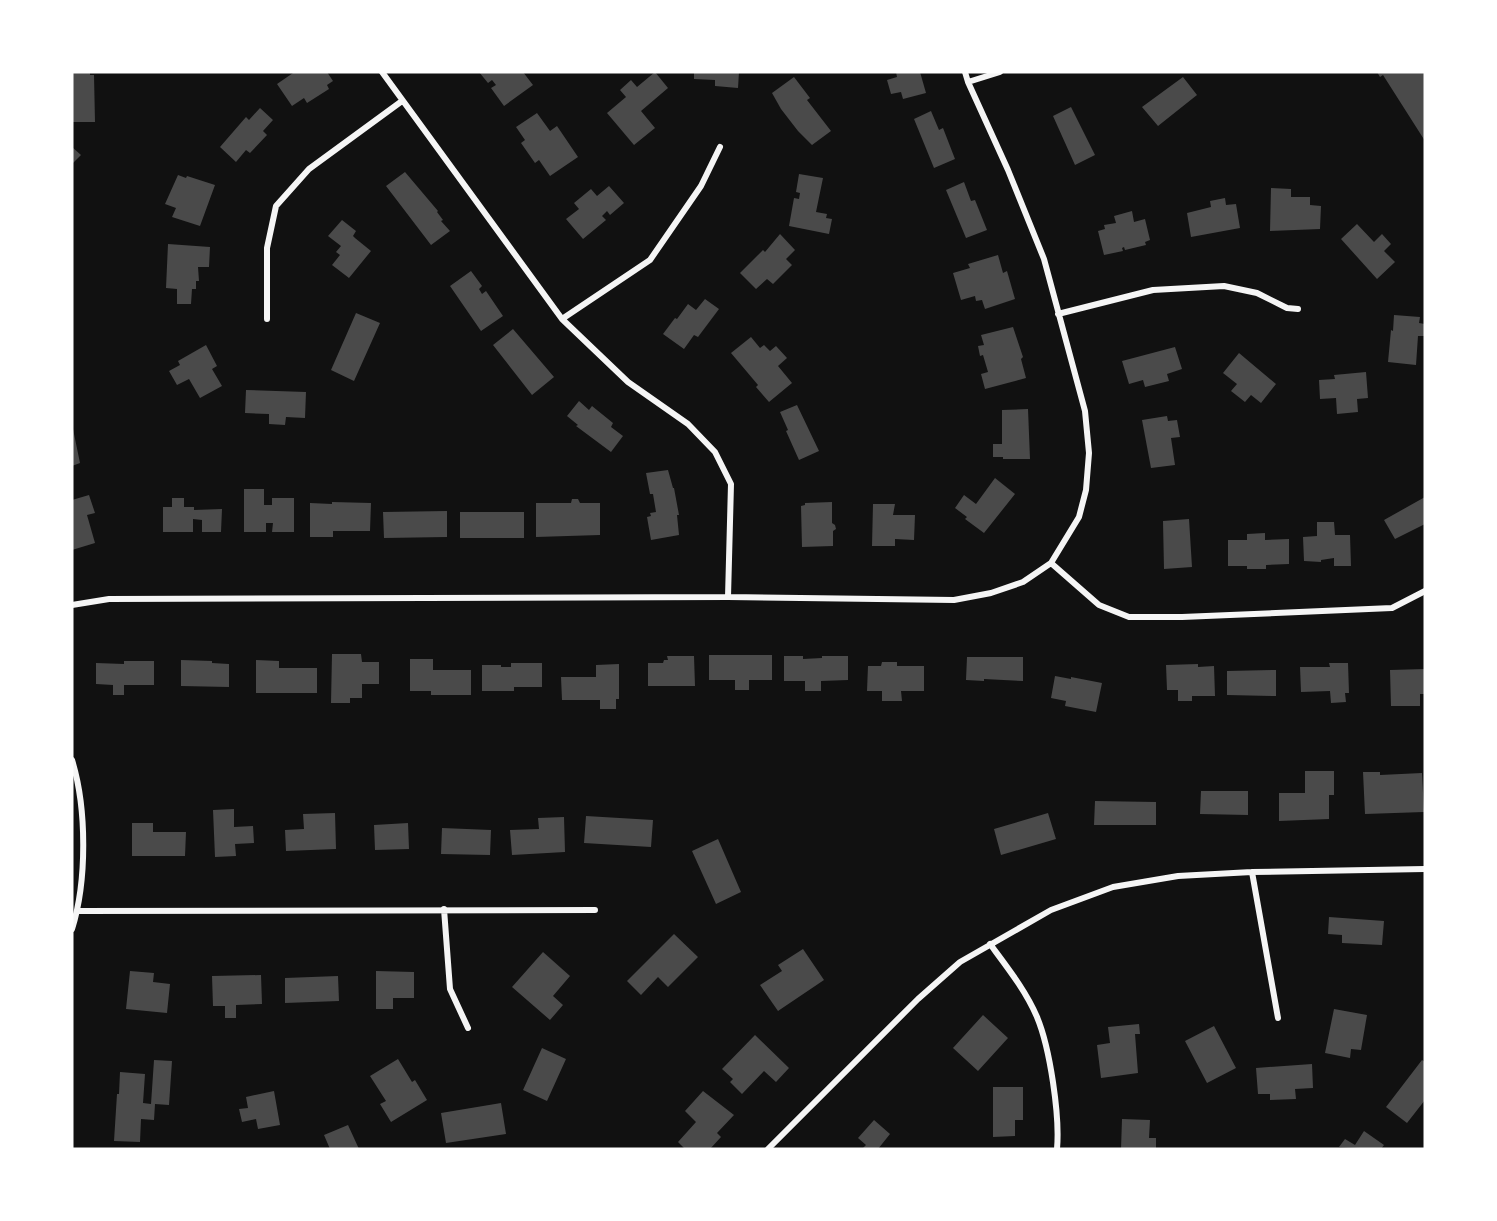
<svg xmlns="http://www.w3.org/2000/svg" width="1497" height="1221" viewBox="0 0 1497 1221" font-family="Inter,sans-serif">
<rect width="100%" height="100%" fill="#111"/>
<path fill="#4a4a4a" d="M72,72H90V75H94L95,122H72Z
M293,72H327L333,81L327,85L329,89L307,103L304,98L292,106L277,84L293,73Z
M479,72H523L533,85L504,106L491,88L496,85L492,80L488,83Z
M655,72L668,88L641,111L655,128L634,145L607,113L626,97L620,90L631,80L637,87Z
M694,72H739L738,88L715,86V80L694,79Z
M896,72H920L926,93L903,99L901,92L891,94L887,80L897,77Z
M1377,72H1425V141L1383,75L1380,77Z
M794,77L810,98L807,100L831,131L812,145L798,131L781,109L772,93Z
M1183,77L1197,95L1158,126L1142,107Z
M1071,107L1095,155L1075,165L1053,116Z
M260,108L273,120L263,131L267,135L250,153L246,150L236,162L220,147L246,117L249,120Z
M931,111L939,130L943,128L955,159L934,168L914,119Z
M537,113L550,131L557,126L578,157L550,176L539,160L535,163L521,143L525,140L516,127Z
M72,147L81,155L72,164Z
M405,172L438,211L437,212L443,220L441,221L450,231L431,245L386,186Z
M799,174L823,178L816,212L827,214L826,218L832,219L829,234L789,226L794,198L799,199L800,193L796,192Z
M178,175L186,178L187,176L215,185L200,226L172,217L176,208L165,204Z
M964,182L971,201L975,200L987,230L966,238L946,190Z
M609,186L624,203L610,215L607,211L602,216L606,220L583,239L566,219L579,209L574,203L591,189L597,196Z
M1271,188L1291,189V197H1310V205L1321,206L1320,229L1270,231Z
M1225,198L1226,205L1236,204L1240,228L1191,237L1187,213L1211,207L1210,201Z
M1132,211L1134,222L1145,219L1150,240L1145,242L1146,245L1125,250L1124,247L1122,248L1123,251L1104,255L1098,231L1105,229L1104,225L1116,223L1114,216Z
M342,220L356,231L353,236L355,238L371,251L349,278L332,265L340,255L336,252L341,246L328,236Z
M1357,224L1374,242L1382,234L1391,244L1384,251L1395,262L1377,279L1341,239Z
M780,234L795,250L786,259L792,265L773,284L767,279L756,289L740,273L763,250L765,252Z
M168,244L210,247L209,267H198L199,281H196V289H192L191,304H177V289L166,288Z
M998,255L1003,273L1007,271L1015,299L985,309L982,300L976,301L975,296L961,300L953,273L970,268L968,264Z
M471,271L482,286L479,289L482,294L486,291L503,316L481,331L450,286Z
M705,299L719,309L698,337L694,335L684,349L663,334L675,318L677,319L688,304L696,310Z
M356,313L380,323L354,381L331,370Z
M1394,315L1420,317L1419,323L1425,324V336H1418L1416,365L1388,362L1391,330L1393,331Z
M1013,327L1023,357L1021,359L1026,378L985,389L981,374L988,372L983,355L980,356L978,346L984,345L981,335Z
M513,329L554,377L532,395L493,345Z
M751,337L760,348L764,345L770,351L776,346L787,358L778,366L792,383L769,402L756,387L758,385L731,353Z
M206,345L217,366L212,369L222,386L200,398L189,379L177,385L169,371L180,365L178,361Z
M1175,347L1182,369L1167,374L1169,381L1145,387L1143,380L1129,384L1122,361Z
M1239,353L1276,384L1261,403L1251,395L1245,402L1231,391L1237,384L1223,373Z
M1366,372L1368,398L1357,399L1358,412L1337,414L1336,398L1320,399L1319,380L1335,379L1334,375Z
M246,390L306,392L305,418L286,417L285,425L269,424V414L245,413Z
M579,401L589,410L592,406L613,423L611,427L623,436L611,452L576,426L578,425L567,416Z
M797,405L819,451L799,460L786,431L788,430L780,412Z
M1028,409L1030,459H1003V457H993V444H1002V410Z
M1167,416L1168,421L1177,420L1180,437L1171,438L1175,465L1151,468L1142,420Z
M73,429L80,463L72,466V430Z
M668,470L673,488H674L679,515H677L679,535L651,540L647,517L651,516L650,513L656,512L653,494H650L646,473Z
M995,478L1015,494L984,533L965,519L967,517L955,508L964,495L976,504Z
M244,489H264V505H272V498H294V532H272L273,523H266V532H244Z
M89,495L95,513L87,515L95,543L72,550V500Z
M1425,497V524L1395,539L1384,520Z
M172,498H184V507H194V510L222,509L221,532H202V520L193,519V532H163V507H172Z
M572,499H578L580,503H600V535L536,537V503H571Z
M332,502L371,503L370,531H333V537H310V503L332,504Z
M832,502V523L835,525L836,529L833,531V546L802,547L801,506L805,505V503Z
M873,504H895L893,515H915L914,540L895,539V546H872Z
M447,511V537L384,538L383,512Z
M460,512H524V538H460Z
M1189,519L1192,567L1164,569L1163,521Z
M1317,522H1334L1335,535H1350L1351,566H1334V558L1321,560V562L1304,561L1303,537L1317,536Z
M1265,533V540L1289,539V564L1266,565V569H1247V566H1228V540H1247V534Z
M332,654H361L362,662H379V684H362V698H350V703H331Z
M709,655H772V680H749V690H735V680H709Z
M667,656H694L695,686H648V663H663L664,660H668Z
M784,656H803V659L822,658V656H848V680L821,681V691H805V681H784Z
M967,657H1023V681L984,679V681L966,680Z
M410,659H433V670H471V695H431V691H410Z
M181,660L212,661V663L229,664V687L181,686Z
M256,660L279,661V668H317V693H256Z
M124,661H154V685H124V695H113V685L96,684V663L124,664Z
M882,662H897V666H924V691H901L902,701H882V691H867L868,666H881Z
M511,663H542V687H514V691H482V665H501V667H511Z
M1329,663H1348L1349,693H1345L1346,702L1331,703L1330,691L1301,692L1300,667H1330Z
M619,664V699H616V709H600V700H562L561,677H596V665Z
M1198,664V667L1214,666L1215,696H1192V701H1178V690H1167L1166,665Z
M1425,669V694H1420V706H1391L1390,670Z
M1276,670V696L1227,695V671Z
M1055,676L1071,679V677L1102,683L1096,712L1065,706L1066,701L1051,698Z
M1305,771H1334V795H1329V819L1279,821V793H1305Z
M1363,772H1380V775L1422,773L1424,812L1365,814Z
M1201,791H1248V815L1200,814Z
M1095,801L1156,802V825H1094Z
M234,809V827L253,826L254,843L235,844L236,856L215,857L213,810Z
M335,813L336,849L286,851L285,830L304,829L303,814Z
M1048,813L1056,839L1001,855L994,829Z
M586,816L653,820L651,847L584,843Z
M564,817L565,852L512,855L510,830L539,829L538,818Z
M132,823H153V832H186L185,856H132Z
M408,823L409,849L375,850L374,825Z
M442,828L491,830L490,855L441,854Z
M718,839L741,892L716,904L692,851Z
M1329,917L1384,921L1382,945L1342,943V935L1328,934Z
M674,934L698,957L668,987L658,977L641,995L627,981Z
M803,949L824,980L778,1011L760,985L782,971L778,965Z
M543,952L570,976L553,996L563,1005L550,1020L512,987Z
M130,971L154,973L153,982L170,984L167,1013L126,1009Z
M376,971L414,972V998H393V1009H376Z
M261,975L262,1004L236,1005V1018H225V1006H213L212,976Z
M338,976L339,1001L285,1003V978Z
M1334,1009L1367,1015L1361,1050L1351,1049L1350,1058L1325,1053Z
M983,1015L1008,1038L978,1071L953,1048Z
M1139,1024L1140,1034H1135L1138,1073L1101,1078L1097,1045L1110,1043L1108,1027Z
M1214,1026L1236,1068L1207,1083L1185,1041Z
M755,1035L789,1068L776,1082L764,1071L742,1094L730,1082L733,1079L722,1069Z
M542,1048L566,1059L547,1101L523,1090Z
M398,1059L412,1082L415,1080L427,1100L391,1122L380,1104L386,1101L370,1076Z
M154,1060L172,1061L169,1105L155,1104L154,1120L141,1119L140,1142L114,1141L117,1094H119L120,1072L145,1074L143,1103L151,1104Z
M1422,1060L1425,1062V1100L1407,1123L1386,1107Z
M1312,1064L1313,1088L1295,1089L1296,1099L1270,1100V1094H1258L1256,1068Z
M993,1087H1023V1120H1015V1136L993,1137Z
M274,1091L280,1125L258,1129L256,1119L242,1122L239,1109L248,1108L246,1097Z
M703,1091L734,1115L717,1133L721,1137L710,1149H685L678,1142L696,1122L685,1111Z
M501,1103L506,1134L446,1143L441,1113Z
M1122,1119L1150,1120L1149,1138H1156V1149H1121Z
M874,1120L890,1134L878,1149H862L866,1145L858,1138Z
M348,1125L359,1149H330L324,1135Z
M1364,1131L1384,1145L1381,1149L1339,1147L1345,1139L1355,1145Z"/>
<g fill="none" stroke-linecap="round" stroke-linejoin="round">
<path stroke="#f5f5f5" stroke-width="6" d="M382,72L562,319L628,382L688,424L715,452L731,484L728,597
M968,82L1000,72
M1058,314L1153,290L1224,286L1257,293L1287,308L1298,309
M267,319V248L276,206L309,169L402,101
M562,319L650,260L701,186L720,147
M1051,563L1099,605L1129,617H1182L1392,608L1425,591
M72,605L109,599L728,597L954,600L991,593L1023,582L1051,563L1079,517L1086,490L1089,453L1085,411L1044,259L1008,170L968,82L965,72
M72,760C87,809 87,881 72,929
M1252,872L1278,1018
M444,909L450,989L468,1028
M78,911L595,910
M990,944C1007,967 1026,991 1037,1017C1050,1048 1060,1116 1057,1149
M768,1149L918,999L960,962L1051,910L1113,887L1178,876L1252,872L1425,869"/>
</g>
<rect width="1497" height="1221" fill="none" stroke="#ffffff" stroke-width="147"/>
</svg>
